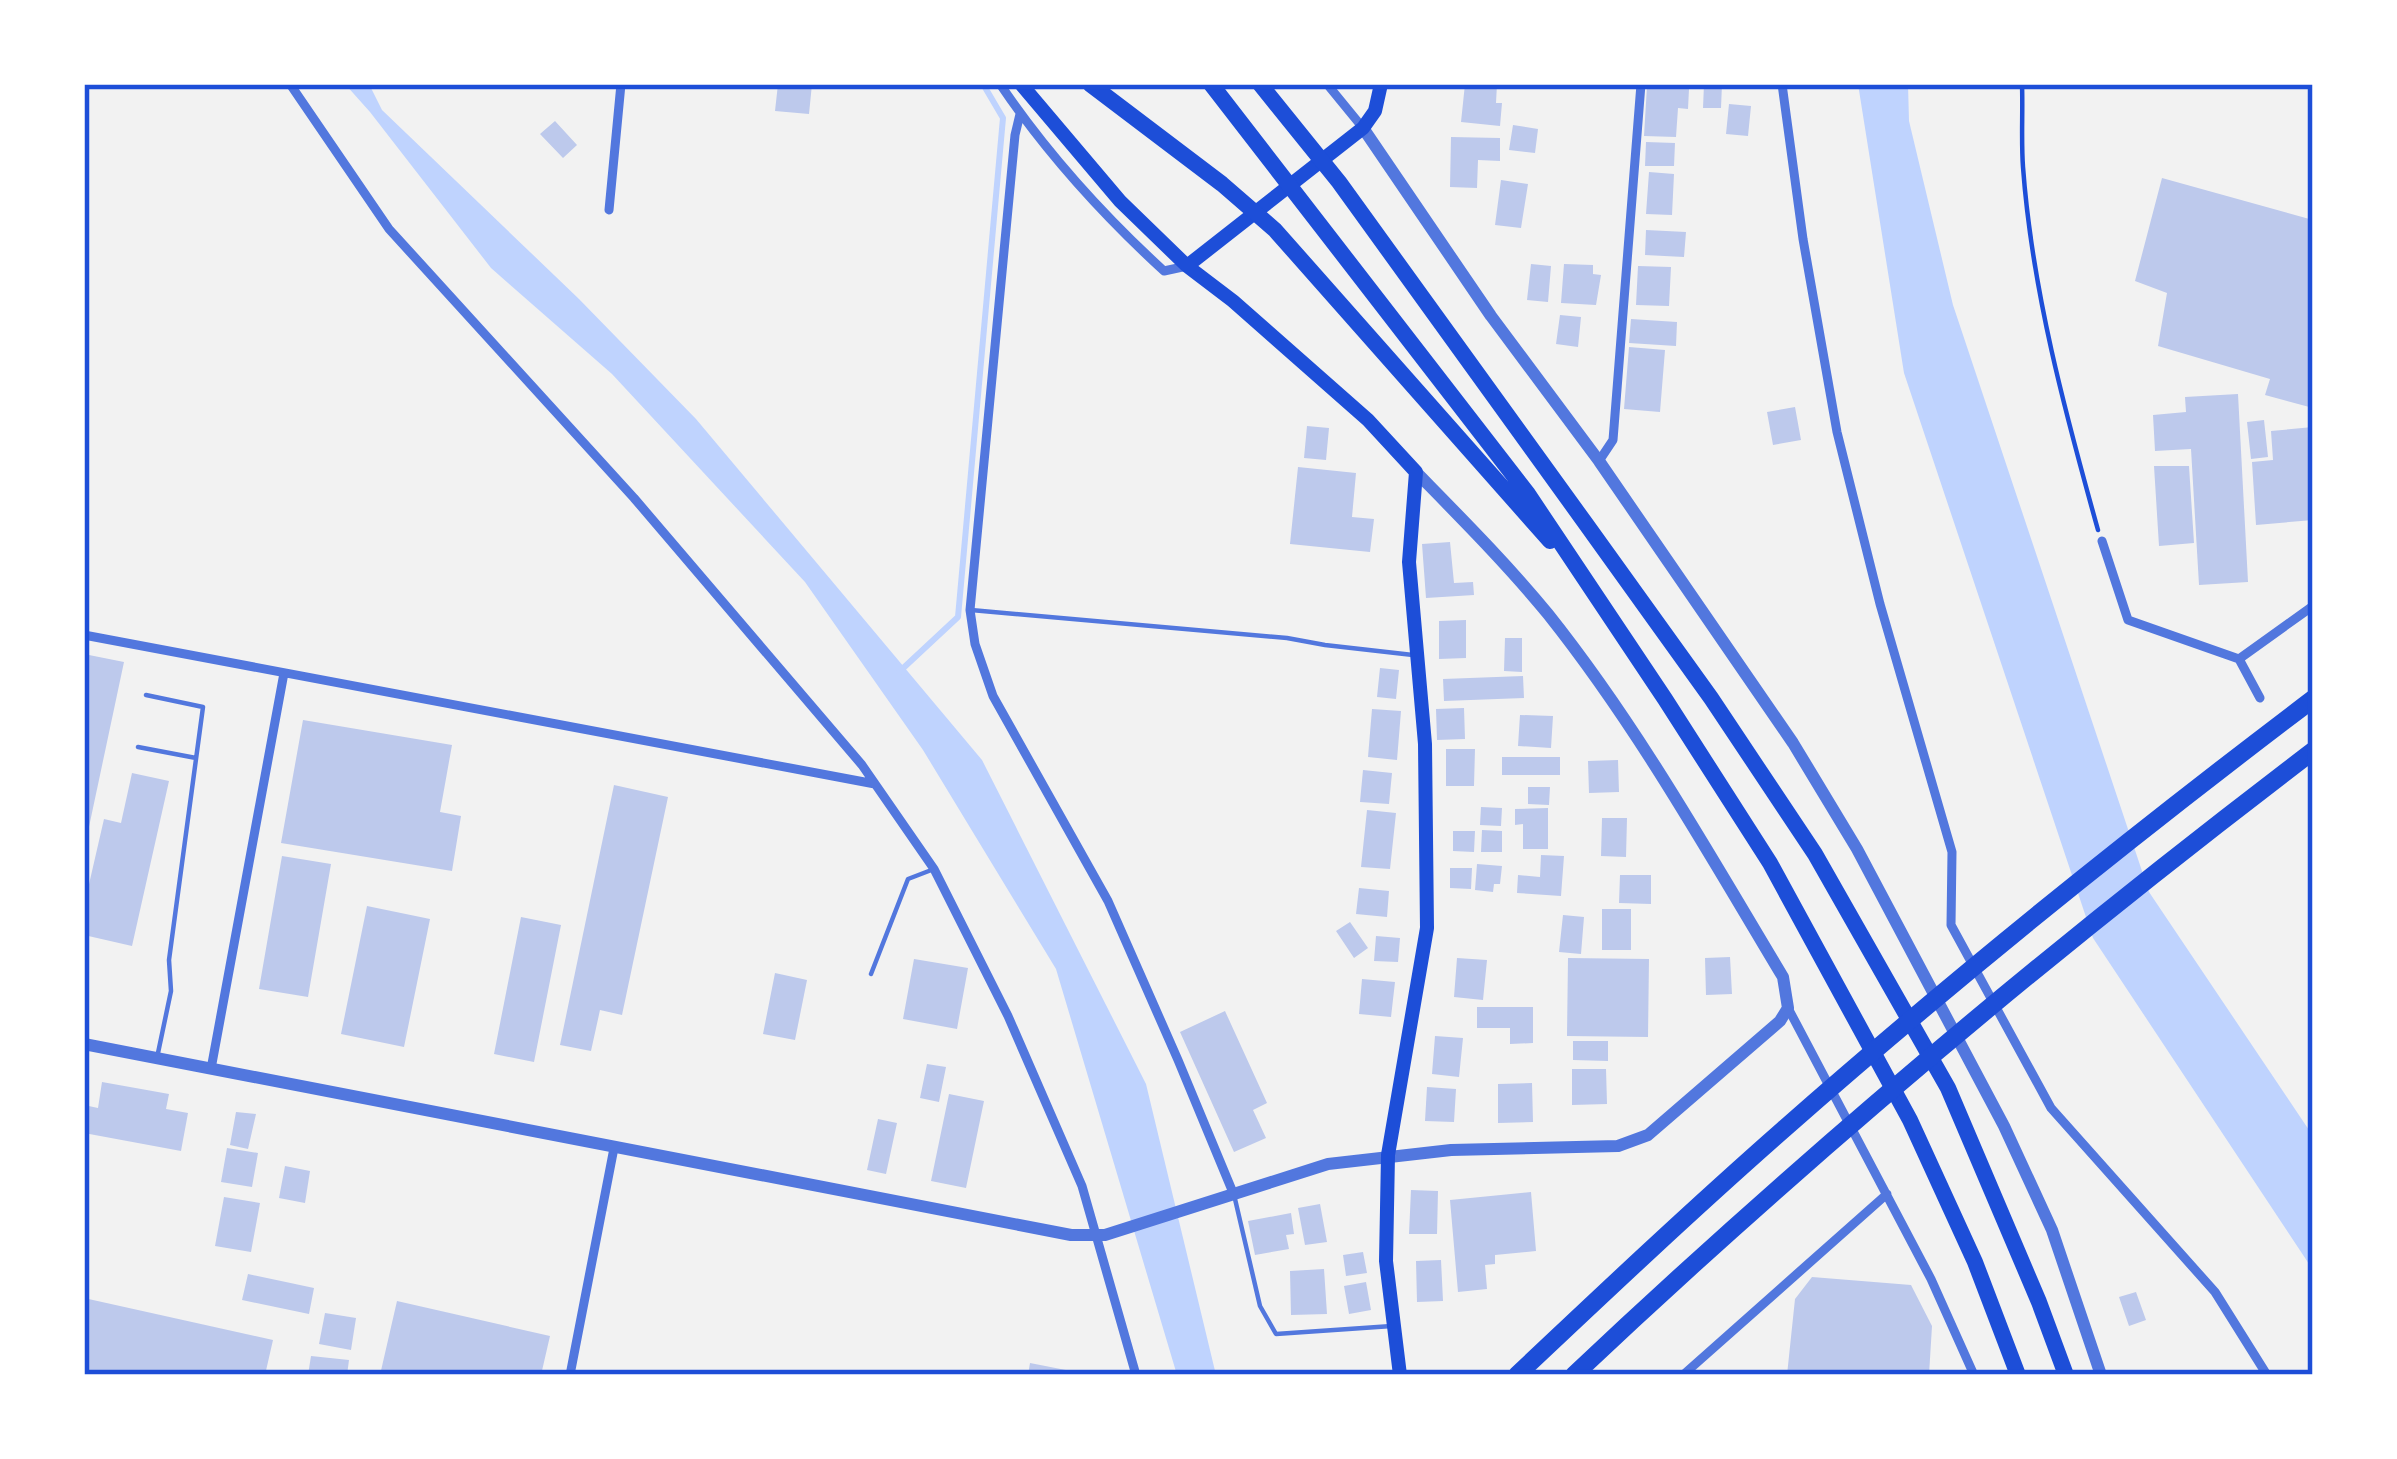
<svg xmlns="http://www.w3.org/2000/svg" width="2397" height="1459" viewBox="0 0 2397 1459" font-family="Roboto,sans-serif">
<rect width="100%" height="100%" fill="#f2f2f2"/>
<path fill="#bfd3fe" d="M345,84H369L382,110L579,299L696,419L982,760L1146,1084L1216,1375H1177L1056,969L923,750L805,582L612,374L491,268L370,112Z
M1858,84H1908L1909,121L1953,305L2149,892L2313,1136V1270L2093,938L1904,373Z"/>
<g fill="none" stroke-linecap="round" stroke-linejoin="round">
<path stroke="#bfd3fe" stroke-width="6" d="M899,672L958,617L1003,118L983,84"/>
</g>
<path fill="#bdc9ec" d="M778,84H812L809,114L775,111Z
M1465,84H1497L1496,103H1502L1500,126L1461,122Z
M1704,84H1722L1721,108H1703Z
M1647,86L1689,89L1688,109L1678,108L1676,137L1644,136Z
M1729,104L1751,106L1748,136L1726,134Z
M555,121L577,145L563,158L540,134Z
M1513,125L1538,129L1535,153L1509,150Z
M1451,137L1500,138V161L1478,160L1477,188L1450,187Z
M1646,142L1675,143L1674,166H1645Z
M1649,172L1674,174L1672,215L1646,214Z
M2162,178L2313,220V408L2265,395L2270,379L2158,346L2167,293L2135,281Z
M1501,180L1528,184L1521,228L1495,225Z
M1646,230L1686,232L1684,257L1645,255Z
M1531,264L1551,266L1548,302L1527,300Z
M1564,264L1593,265V274L1601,275L1596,305L1561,303Z
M1638,266L1671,267L1669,306L1636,305Z
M1560,315L1581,317L1578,347L1556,344Z
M1631,319L1677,322L1676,346L1629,343Z
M1629,347L1665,350L1660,412L1624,409Z
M2238,394L2248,582L2199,585L2191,449L2155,451L2153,415L2186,412L2185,397Z
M1795,407L1801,440L1773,445L1767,412Z
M2264,420L2268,457L2251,459L2247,422Z
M1307,426L1329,428L1326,460L1304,458Z
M2313,427V520L2256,525L2252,462L2273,460L2271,431Z
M2154,466H2189L2194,543L2159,546Z
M1298,467L1356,473L1352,517L1374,519L1370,552L1290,544Z
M1450,542L1454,583L1473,582L1474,595L1426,598L1422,544Z
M1466,620V658L1439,659V621Z
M1505,638H1522V672L1504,671Z
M84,654L124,662L86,841H84Z
M1380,668L1399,670L1396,699L1377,697Z
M1523,676L1524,698L1444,701L1443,679Z
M1464,708L1465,739L1437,740L1436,709Z
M1372,709L1401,711L1397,760L1368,757Z
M1520,715L1553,716L1551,748L1518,746Z
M303,720L452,745L440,812L461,816L452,871L281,843Z
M1446,749H1475L1474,786H1446Z
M1502,757H1560V775H1502Z
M1618,760L1619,792L1589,793L1588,761Z
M1363,770L1392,773L1389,804L1360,802Z
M132,773L169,781L132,946L84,935V906L104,819L121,823Z
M614,785L668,797L622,1015L600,1010L591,1051L560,1045Z
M1528,787H1550L1549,805L1528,804Z
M1481,807L1502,808L1501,826L1480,825Z
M1548,808V849H1523V824L1515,825V809Z
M1367,810L1396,813L1390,869L1361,867Z
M1602,818H1627L1626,857L1601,856Z
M1482,830L1502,831V852H1481Z
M1453,831H1475L1474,852L1453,851Z
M1541,855L1564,856L1561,896L1517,893L1518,875L1540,877Z
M282,856L331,864L308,997L259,989Z
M1477,864L1502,866L1500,884H1494L1493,892L1475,890Z
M1450,868H1472L1471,889L1450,888Z
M1620,875H1651V904L1619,903Z
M1359,888L1389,891L1387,917L1356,914Z
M367,906L430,919L404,1047L341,1034Z
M1602,909H1631V950H1602Z
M1563,915L1584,917L1581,954L1559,952Z
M521,917L561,925L534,1062L494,1054Z
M1350,922L1368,948L1354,958L1336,931Z
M1376,936L1400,938L1398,962L1374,961Z
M1730,957L1732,994L1706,995L1705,958Z
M1457,958L1487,960L1483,1000L1454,997Z
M1568,958L1649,959L1648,1037L1567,1036Z
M914,959L968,968L957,1029L903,1019Z
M775,973L807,980L795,1040L763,1034Z
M1362,979L1395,982L1391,1017L1359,1014Z
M1477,1007H1533V1043L1510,1044V1028H1477Z
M1225,1011L1267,1103L1253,1110L1266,1138L1234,1152L1180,1032Z
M1435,1036L1463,1038L1459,1077L1432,1074Z
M1573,1041H1608V1061L1573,1060Z
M927,1064L946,1067L939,1102L920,1098Z
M1572,1069H1606L1607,1104L1572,1105Z
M102,1082L169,1094L166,1109L188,1113L181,1151L84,1133V1105L98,1108Z
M1532,1083L1533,1122L1498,1123V1084Z
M1427,1087L1456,1089L1454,1122L1425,1121Z
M949,1094L984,1101L966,1188L931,1181Z
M236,1112L256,1114L248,1149L230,1145Z
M878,1119L897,1123L886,1174L867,1170Z
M227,1148L258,1153L252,1187L221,1182Z
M285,1166L310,1171L305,1203L279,1198Z
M1411,1190L1438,1191L1437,1234H1409Z
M1531,1192L1536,1251L1495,1255V1264L1485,1265L1487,1289L1458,1292L1450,1200Z
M224,1197L260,1203L251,1252L215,1246Z
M1320,1204L1327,1242L1305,1245L1298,1208Z
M1291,1213L1294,1234L1286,1235L1289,1249L1255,1255L1248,1221Z
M1363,1252L1367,1273L1346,1276L1343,1255Z
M1441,1260L1443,1301L1417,1302L1416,1261Z
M1324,1269L1327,1314L1291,1315L1290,1271Z
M248,1274L314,1288L309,1314L242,1300Z
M1812,1277L1911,1285L1932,1326L1929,1375H1787L1795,1299Z
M1366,1282L1371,1310L1349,1314L1344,1286Z
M2136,1292L2146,1320L2129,1326L2119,1297Z
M84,1298L273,1340L265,1375H84Z
M397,1301L550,1336L541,1375H380Z
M325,1313L356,1318L351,1350L319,1344Z
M311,1356L349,1360L347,1375H308Z
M1030,1363L1081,1373V1375H1028Z"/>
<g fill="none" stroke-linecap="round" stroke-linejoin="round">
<path stroke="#1d4ed8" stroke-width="4.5" d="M2022,84C2023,112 2021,140 2023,167C2032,290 2065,412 2098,530"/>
<path stroke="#5277de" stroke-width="4.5" d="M971,610L1287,638L1325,645L1413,655
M146,695L203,707L169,960L171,991L158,1053
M138,747L196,758
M871,974L908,879L934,869
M1235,1199L1260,1306L1276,1334L1392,1326"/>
<path stroke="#5277de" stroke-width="9" d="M290,84L389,229L634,498L862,765L934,869L1008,1016L1082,1186L1136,1375
M1000,84C1046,152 1103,215 1164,271L1187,266
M1327,84L1363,128
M1782,84L1803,239L1837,432L1880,604L1952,852L1951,925L2051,1108L2215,1292L2267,1375
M1020,114L1015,135L970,610L975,644L993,696L1108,901L1178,1060L1234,1195
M609,210L621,84
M1599,461L1613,440L1641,84
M2102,541L2128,620L2239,659L2260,698
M84,635L875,784
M2239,659L2313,606
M1788,1008L1931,1279L1974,1375
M211,1069L284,673
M570,1375L614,1148
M1683,1375L1887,1194"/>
<path stroke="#5277de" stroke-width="12" d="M1363,128L1491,316L1599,461L1793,743L1857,849L2004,1126L2052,1230L2101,1375
M84,1044L1071,1235H1105L1328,1164L1451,1150L1618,1146L1648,1135L1780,1021L1788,1008L1783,977C1709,854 1638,727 1548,614C1507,564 1461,518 1416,472"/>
<path stroke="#1d4ed8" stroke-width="14" d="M1021,84L1120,201L1187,266L1233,301L1368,420L1416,472L1409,562L1425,744L1427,928L1388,1155L1386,1261L1400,1375
M1187,266L1363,128L1375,111L1381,84"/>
<path stroke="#1d4ed8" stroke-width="16" d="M1090,84L1222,184L1275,230L1550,541
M1211,84L1528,494L1665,699L1770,863L1910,1120L1975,1262L2018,1375
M1260,84L1339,182L1586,524L1711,698L1815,854L1948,1088L2039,1302L2066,1375"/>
<path stroke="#1d4ed8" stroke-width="18" d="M1517,1375C1605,1292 1693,1209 1784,1129C1954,979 2132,836 2313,699
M1574,1375C1810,1152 2055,947 2313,751"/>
</g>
<rect width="2397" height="1459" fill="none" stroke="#ffffff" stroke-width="174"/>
<rect x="87" y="87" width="2223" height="1285" fill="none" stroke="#1d4ed8" stroke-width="4.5"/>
</svg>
